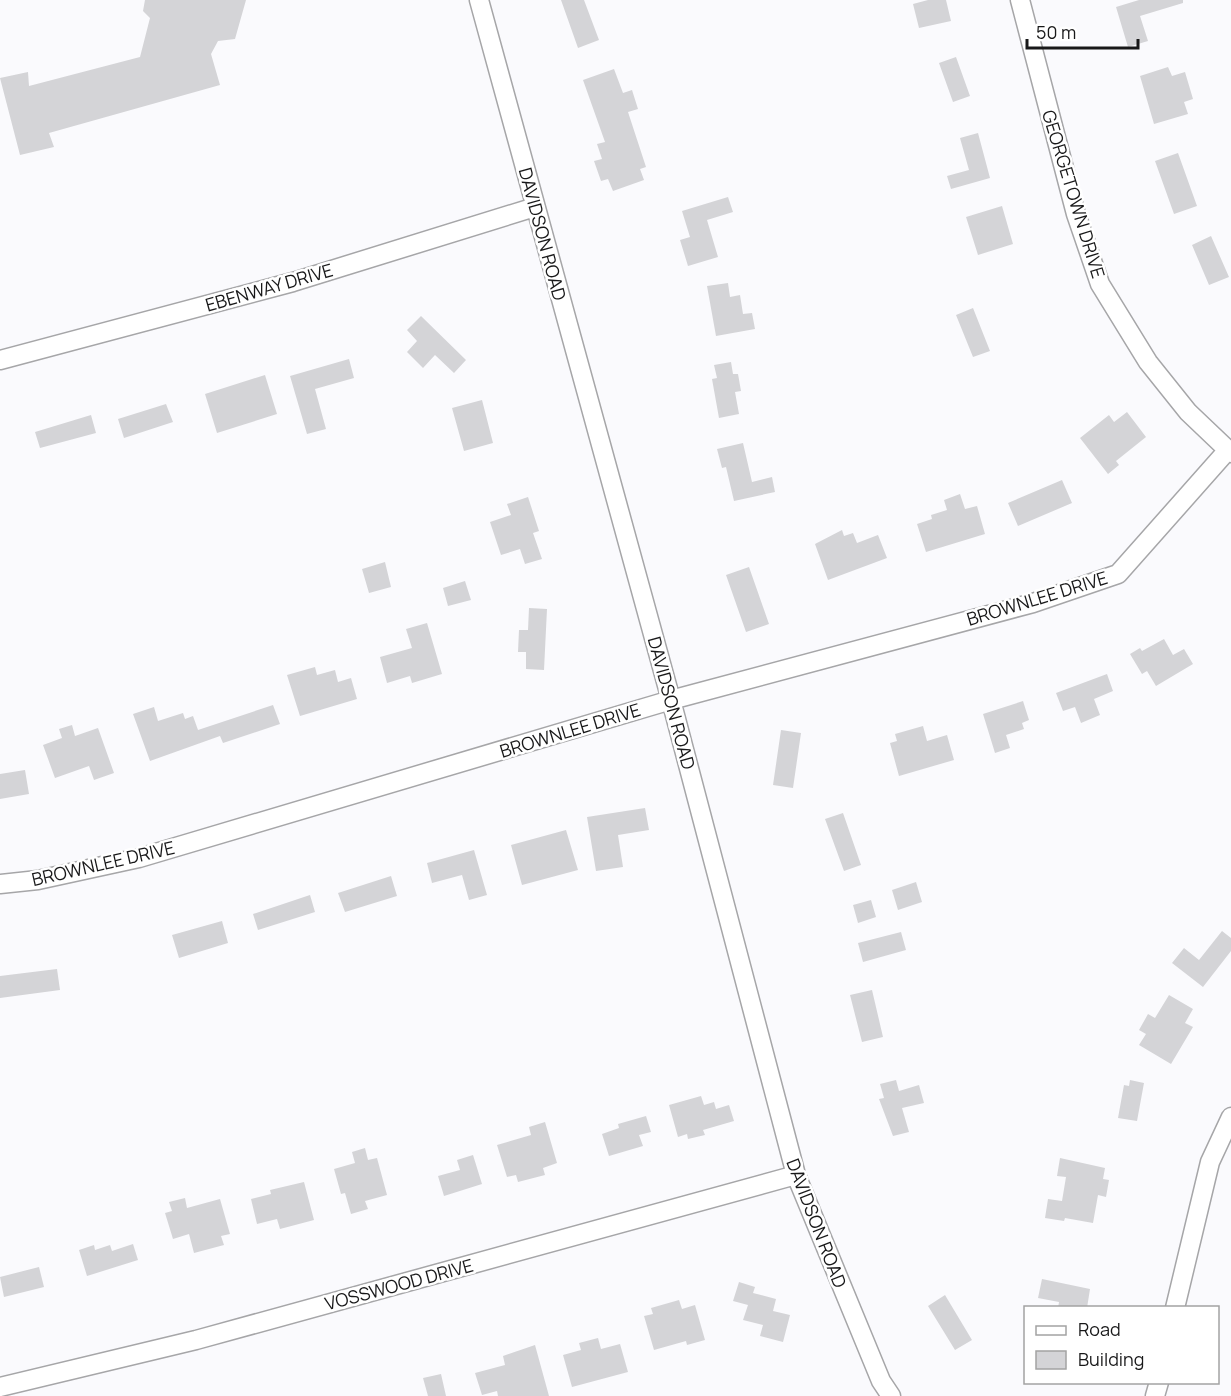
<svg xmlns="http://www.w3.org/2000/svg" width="1231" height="1396" viewBox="0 0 1231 1396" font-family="Manrope,sans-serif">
<rect width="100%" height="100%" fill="#fafafd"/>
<path fill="#d4d4d7" d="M145,0H246L235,39L218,41L211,54L220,85L49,133L54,147L20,155L0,78L28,72L29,86L140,57L150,18L143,11Z
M561,0H584L599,40L578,48Z
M928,0H946L951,21L919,28L913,4Z
M1139,0H1183V3L1140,16L1148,41L1128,47L1116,7Z
M956,57L970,96L953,102L939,63Z
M1168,67L1172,76L1185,72L1193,99L1184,102L1188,114L1154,124L1140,76Z
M614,69L623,93L632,90L638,109L628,112L646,167L640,169L644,180L613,191L608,179L601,181L594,161L602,159L597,144L605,142L583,80Z
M978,133L990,178L951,189L947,176L969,170L960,138Z
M1178,153L1197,206L1174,214L1155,161Z
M728,197L733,212L707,220L718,257L688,266L680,240L690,237L682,211Z
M1002,206L1013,244L978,255L966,217Z
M1211,236L1229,277L1209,285L1192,245Z
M728,283L730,297L740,295L743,314L752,313L755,329L716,336L707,286Z
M973,308L990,351L973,357L956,315Z
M421,316L466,360L454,373L435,355L423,368L407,352L417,341L407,330Z
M349,359L354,378L315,389L326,429L307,434L290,376Z
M731,362L733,374H738L741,391L735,392L739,414L719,418L712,379L717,378L714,365Z
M265,375L277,414L217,433L205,394Z
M482,400L493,443L464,451L452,408Z
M166,404L173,422L124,438L118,419Z
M1127,412L1146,437L1116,461L1119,465L1108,474L1080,438L1109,415L1114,422Z
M91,415L96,433L40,448L35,432Z
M743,443L752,482L772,477L775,492L734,501L726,467L722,468L717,449Z
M1062,480L1072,503L1018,526L1008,503Z
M960,494L965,509L977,506L985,534L926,552L917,524L932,519L931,515L947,510L944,500Z
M528,497L539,531L533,533L542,559L525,564L520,549L501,555L490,522L511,515L507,504Z
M842,530L844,536L853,533L857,543L878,535L887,558L828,580L815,544Z
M385,562L391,587L369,593L362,569Z
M749,567L769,624L746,632L726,575Z
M465,581L471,600L448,606L443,588Z
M529,608L547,609L544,670L526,669V652H518L519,630H528Z
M427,623L442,674L412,683L410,676L387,683L380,657L412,648L406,629Z
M1164,639L1173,655L1184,649L1193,664L1156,686L1147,671L1142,674L1130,654L1140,648L1142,651Z
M315,667L317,675L335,670L338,682L351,678L357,699L300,716L287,675Z
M1107,674L1113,691L1094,699L1100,715L1081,723L1075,707L1063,711L1056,693Z
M1023,701L1029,720L1022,723L1024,729L1006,735L1010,748L995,753L983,714Z
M273,705L280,724L223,743L220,736L150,761L133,714L154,707L158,721L183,713L185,719L193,716L198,730Z
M72,725L75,736L98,728L114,773L94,780L89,766L55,778L43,745L62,738L59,729Z
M923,726L927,741L947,735L954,760L899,776L890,743L897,741L895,734Z
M781,730L801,733L793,788L773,785Z
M25,770L29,794L0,799V774Z
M645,808L649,830L618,835L623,867L596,871L587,817Z
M843,813L861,865L844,871L825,819Z
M566,830L578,870L522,885L511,845Z
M474,850L487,895L469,900L462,875L432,883L427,863Z
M391,876L397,896L345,912L338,893Z
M916,882L922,902L898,910L892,890Z
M310,895L315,912L258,930L253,914Z
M871,900L876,917L858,923L853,905Z
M222,921L228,943L179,958L172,935Z
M1222,931L1231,938V951L1203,987L1172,963L1184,948L1199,960Z
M901,932L906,950L863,962L858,943Z
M57,969L60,990L0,998V976Z
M872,990L883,1037L862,1042L850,995Z
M1169,995L1193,1009L1185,1023L1193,1027L1171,1064L1139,1045L1146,1034L1139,1030L1148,1014L1155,1018Z
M896,1080L899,1091L919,1085L924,1103L902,1108L909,1132L893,1136L879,1099L884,1098L880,1084Z
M1130,1080L1144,1083L1137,1121L1118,1118L1124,1085L1129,1086Z
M701,1096L704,1105L714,1102L716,1109L729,1105L734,1121L703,1130L705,1135L688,1139L687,1134L678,1137L669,1105Z
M646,1116L651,1132L639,1135L643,1146L609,1156L602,1134L619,1128L618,1124Z
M545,1122L557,1163L543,1168L545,1175L518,1182L516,1175L507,1177L497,1145L531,1135L529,1127Z
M365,1148L368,1160L377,1158L387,1195L365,1201L368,1209L351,1214L345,1193L341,1194L334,1169L355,1163L352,1152Z
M473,1155L482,1184L444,1196L438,1176L460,1170L457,1160Z
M1060,1158L1105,1168L1103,1179L1109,1180L1106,1197L1098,1195L1093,1223L1065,1218L1064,1221L1045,1218L1048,1199L1062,1201L1066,1177L1057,1176Z
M304,1182L314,1220L280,1229L277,1219L257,1224L251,1199L271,1194L270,1190Z
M185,1198L187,1208L220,1199L230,1234L221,1236L224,1245L194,1253L189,1234L173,1239L165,1213L172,1211L169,1202Z
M133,1244L138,1260L87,1276L79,1250L94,1245L95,1250L110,1245L112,1251Z
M39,1267L44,1287L4,1297L0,1277Z
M1042,1279L1090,1289L1087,1308H1058L1059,1302L1038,1298Z
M739,1282L755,1287L753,1293L776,1299L773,1311L790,1315L783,1342L760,1336L763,1325L743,1320L748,1305L733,1301Z
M945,1295L972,1340L955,1350L928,1306Z
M679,1300L682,1309L695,1305L705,1340L687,1345L686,1341L654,1350L644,1316L653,1314L651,1308Z
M598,1338L601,1349L620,1344L628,1372L572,1387L563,1355L581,1350L579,1343Z
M535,1345L549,1396H498L497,1391L482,1395L475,1373L505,1365L503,1356Z
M441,1374L446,1396H428L423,1378Z"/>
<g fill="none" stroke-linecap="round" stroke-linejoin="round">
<g stroke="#a6a6a8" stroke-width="21">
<path id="minor" d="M479,0L671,700L796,1175L881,1381L891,1396
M1020,0L1076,214L1100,284L1148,362L1188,412L1231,453
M0,360L293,282L535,207
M0,884L38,880L139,858L671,700L1033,603L1118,574L1227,451
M1175,1308L1210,1162L1231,1117
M0,1387L196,1340L796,1175
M1155,1396L1159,1382"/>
</g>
<use href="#minor" stroke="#fff" stroke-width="18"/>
</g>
<g text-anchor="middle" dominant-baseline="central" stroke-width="5" stroke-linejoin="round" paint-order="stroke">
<g font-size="18" fill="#181819" stroke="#fff">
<text transform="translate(1074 194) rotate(73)">GEORGETOWN DRIVE</text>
<text transform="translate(543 234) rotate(75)">DAVIDSON ROAD</text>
<text transform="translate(269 287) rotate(-16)">EBENWAY DRIVE</text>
<text transform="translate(1037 598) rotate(-17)">BROWNLEE DRIVE</text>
<text transform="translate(672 703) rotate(75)">DAVIDSON ROAD</text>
<text transform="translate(570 730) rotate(-17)">BROWNLEE DRIVE</text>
<text transform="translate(103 863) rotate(-13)">BROWNLEE DRIVE</text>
<text transform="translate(817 1223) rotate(69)">DAVIDSON ROAD</text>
<text transform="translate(399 1284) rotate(-15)">VOSSWOOD DRIVE</text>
</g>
</g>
<rect x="1024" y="1306" width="195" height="78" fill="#ffffff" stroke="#a3a3a3" stroke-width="1.5"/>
<rect x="1036" y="1326" width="30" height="9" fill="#ffffff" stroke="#a3a3a3" stroke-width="1.5"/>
<text x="1078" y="1336" font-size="18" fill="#181819">Road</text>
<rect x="1036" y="1351" width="30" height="18" fill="#d4d4d7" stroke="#a3a3a3" stroke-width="1.5"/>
<text x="1078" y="1366" font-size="18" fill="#181819">Building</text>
<path d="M1027 39v9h111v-9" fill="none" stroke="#181819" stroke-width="3"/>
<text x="1036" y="39" font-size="18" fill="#181819" stroke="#ffffff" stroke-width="4.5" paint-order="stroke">50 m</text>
</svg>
